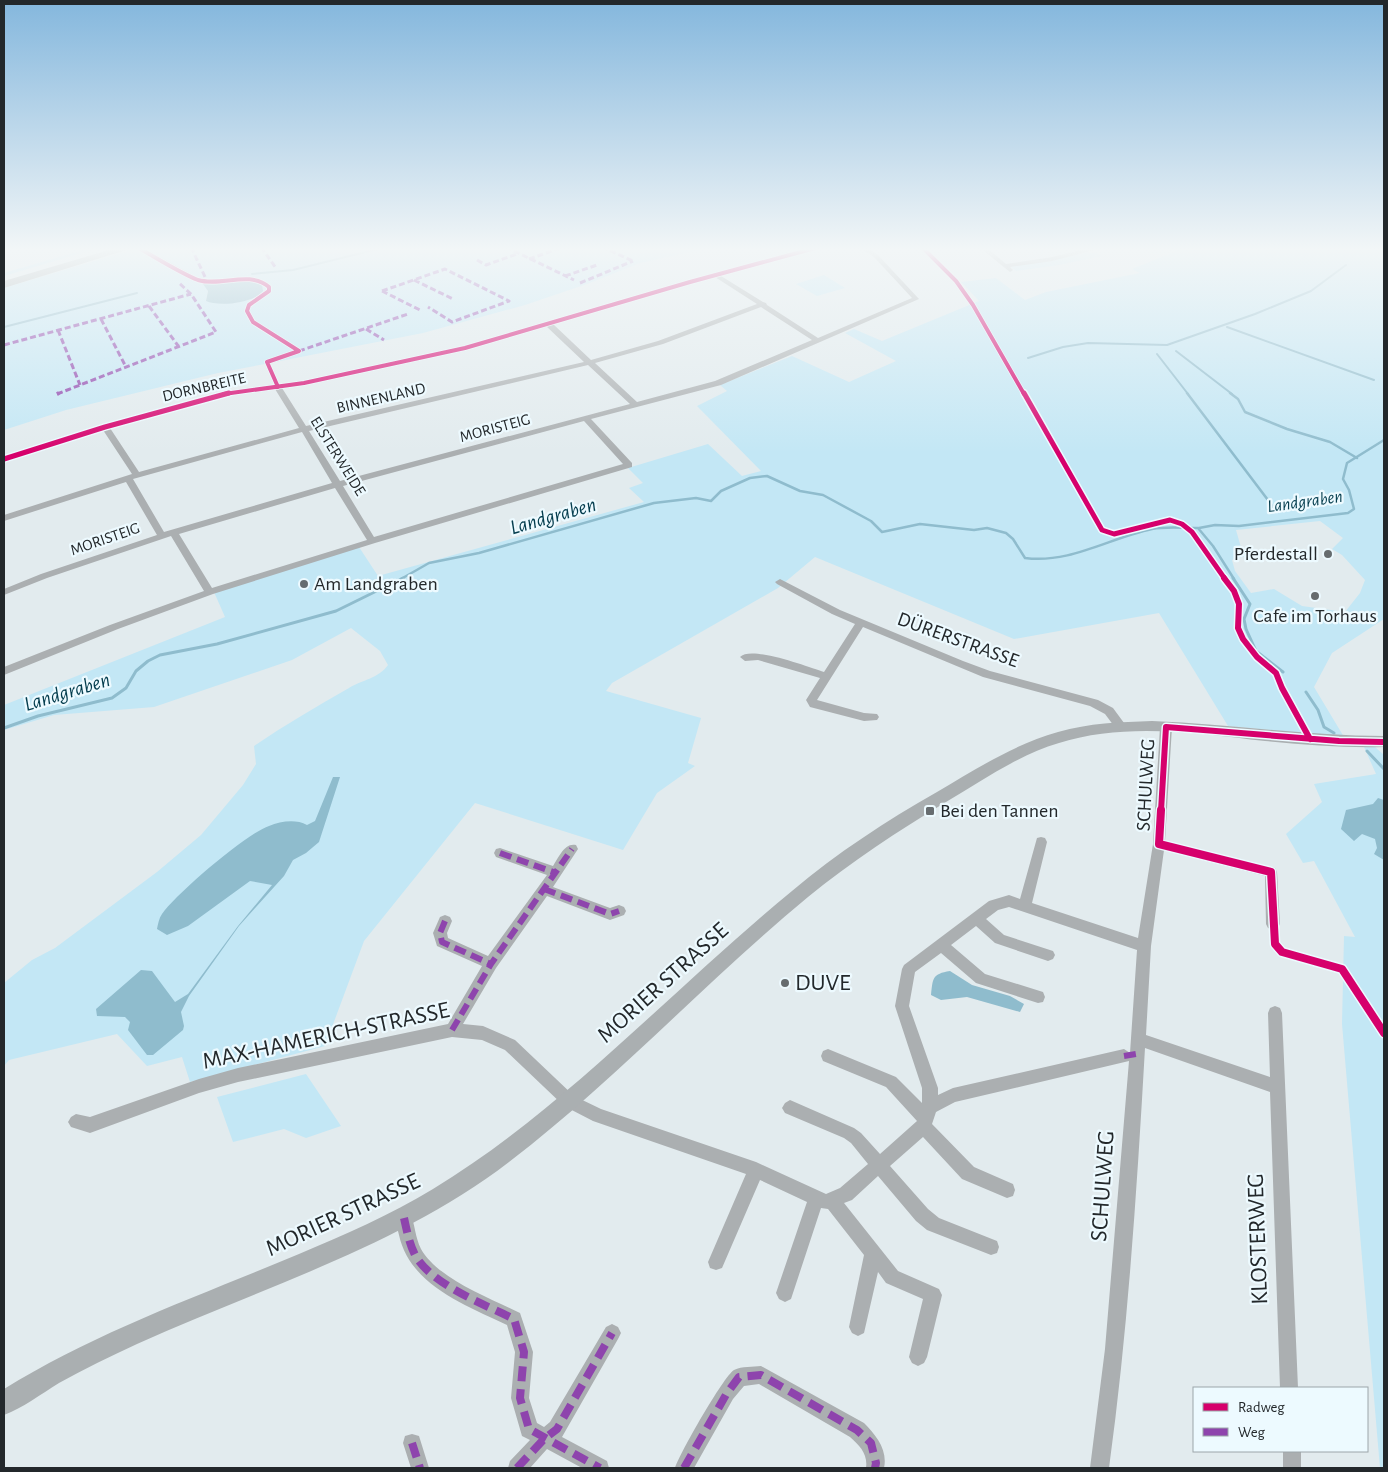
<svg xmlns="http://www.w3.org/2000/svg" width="1388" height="1472" viewBox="0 0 1388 1472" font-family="'Alegreya Sans',sans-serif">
<rect width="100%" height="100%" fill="#e2ebee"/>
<path fill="#c3e7f5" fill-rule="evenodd" d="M93,247H102L4,276V273Z
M141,247H713L640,263L587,284L525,305L423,333L270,363L302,351L257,324L256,325L297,351L265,364L218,373L66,410L4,430V288ZM237,280L252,281L262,285L261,294C252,303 217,306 206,300L208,291L204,284Z
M1186,247H1384V619L1332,653L1314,687L1344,737L1228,726L1159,613L1014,639L815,557L778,588L612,683L606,691L701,718L688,763L695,766L657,793L623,850L475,803L364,941L325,1046L190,1082L182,1057L147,1066L117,1034L9,1060L4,1066V983L32,960L55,948L157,872L201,835L243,785L256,764L254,746C285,725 317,706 349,688C362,680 379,678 388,665L380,651L351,628L292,660L154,707L54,715L4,730V705L225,617L214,592L359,547L378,576L644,502L629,488L643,483L628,468L708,444L742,476L761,471L697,406L727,391L720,385L792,356L849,382L896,361L845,333L854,329L882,341L979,301L961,282L996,278L1025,300L1046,292L1140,273L1132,269ZM1320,521L1343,538L1332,549L1342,555L1365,580L1360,593L1345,612L1302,606L1274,589L1251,593L1235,571L1232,560L1246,556L1242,551L1236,530Z
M1093,252L1102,256L1059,265L1016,271L1011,267Z
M824,275L845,288L817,296L796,284Z
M1364,747H1375L1384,755V1468H1380L1342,1024L1344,936L1355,937L1314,861L1303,863L1286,834L1322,802L1314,784L1376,774Z
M306,1074L341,1126L306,1138L284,1129L233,1142L217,1097Z"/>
<path fill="#8fbccd" d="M228,281H252L262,285L263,291C254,303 219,307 206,301L208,291L203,284H211Z
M333,777H340L319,842L306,853L293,860L284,876L239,926L189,996L181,1012L184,1026L183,1030L153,1055H147L128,1030L130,1022L125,1017L97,1016L96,1009L141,970L152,971L175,1002L188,994L238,926L272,885L250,881L188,926L167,935L157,929C158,924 159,918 162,914C176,894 247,833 269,826C281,821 296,819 307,825L315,821Z
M1378,798L1384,800V860L1374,854L1377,848L1375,839L1362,834L1354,841L1341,829L1346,810L1373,804Z
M950,971L972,985L1010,996L1024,1004L1020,1012L967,997L941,1000L931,995C933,978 932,974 950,971Z"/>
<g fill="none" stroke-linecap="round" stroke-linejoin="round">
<path stroke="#8fbccd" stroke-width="2" d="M252,274L293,270L386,247
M4,327L137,293
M1227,327L1374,380
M1176,351L1232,394
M1157,354L1188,394
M1028,358L1063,347L1088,343L1167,345L1255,314L1311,291L1346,265"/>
<path stroke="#8fbccd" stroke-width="2.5" d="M1187,393L1274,508
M1230,393L1238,399L1245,412L1287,429L1330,442L1357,458
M1199,528L1215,525L1239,526L1348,513L1354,509L1349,490L1343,479L1347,463L1384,440
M401,579L429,563L479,553L654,503L696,498L711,501L721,491L750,478L767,476L800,491L823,495L871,521L882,532L920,524L974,530L987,528L1006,533L1013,539L1025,558C1070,564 1109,538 1152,529C1167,526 1183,528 1198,528L1213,546L1234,579"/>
<path stroke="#8fbccd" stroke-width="3" d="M1233,578L1250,604L1244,619L1246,629L1256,651L1283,672
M1306,692L1318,710L1324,727L1334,733
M4,728L38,716L112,698L126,688L136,671L148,661L160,655L217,644L336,611L403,578
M1367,751L1384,769"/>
<path fill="#abafb1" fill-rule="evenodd" d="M134,247H142L202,280L197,281Z
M811,247H822L721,276L763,302L766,303L767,305L818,338L912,298L874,257L859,247H867L878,255L919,299L721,385L591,419L632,463V467L375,543L213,594L118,629L4,675V667L110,625L204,591L171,536L47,578L4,595V589L41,574L157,535L126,482L4,521V515L132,474L103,430L4,461V456L102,425L229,391L304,381L464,346L688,281ZM715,277L757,304L658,341L591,360L553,324ZM761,307L812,340L715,381L637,402L595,363L663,344ZM546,326L584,362L306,426L282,388L304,385L465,350ZM588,365L630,404L340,481L309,431ZM275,389L299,428L139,472L110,428L230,395ZM584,421L623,464L374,537L343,486ZM302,432L332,483L164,532L133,479ZM335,488L367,540L212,588L179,534Z
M979,247H986L1006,264L1052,257L1094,247H1106L1052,261L1010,267L1013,270L1010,272Z
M780,579L840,610L963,661L990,671L1098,700L1113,708L1127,727L1125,730H1117L1105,714L1090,706L983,677L863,627L817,700L864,713L877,714L879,717L877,720L864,721L810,707L806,700L820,678L758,660L745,661L740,657C751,645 808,667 824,672L855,624L832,614L777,584L775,582Z
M1166,723L1172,727L1165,841L1275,868L1277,872L1280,924L1278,928L1273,930L1268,928L1266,924L1265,876L1164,850L1151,946L1146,1035L1270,1077L1268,1013L1270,1008L1275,1006L1280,1008L1282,1013L1298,1388H1280L1270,1092L1145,1048C1137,1188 1128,1329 1109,1468H1090L1105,1349L1129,1061L955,1102L936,1112L932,1124L974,1167L1013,1184L1015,1190L1013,1196L1007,1198L962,1179L923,1137L890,1166L928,1209L939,1218L997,1241L999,1247L997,1253L991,1255L927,1230L916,1221L878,1176L852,1200L844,1203L898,1271L939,1289L942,1295L927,1357L924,1363L918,1366L912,1363L909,1357L923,1299L886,1283L878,1272L864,1333L858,1336L852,1333L849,1327L864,1255L828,1209L821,1208L791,1299L785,1302L779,1299L776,1293L807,1202L760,1180L722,1268L716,1270L710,1268L708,1262L746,1174L593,1121L564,1106L505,1050L482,1040L452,1037L238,1082L199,1093L90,1133L71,1127L68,1122L71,1117L76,1114L90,1117L199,1079L238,1068L448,1024L482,966L437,946L433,933L440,917L445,915L450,917L452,921L447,933L448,938L488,956L547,875L496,857L494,853L496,849L500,848L553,866C558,858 565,842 576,845L578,849L553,887L610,908L619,905L624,907L626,911L624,915L610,920L547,896L496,968L463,1024L483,1026L515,1040L574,1096L601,1109L756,1162L826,1194L840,1188L868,1164L851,1143L844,1138L785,1113L782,1108L785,1103L790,1100L854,1128L861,1133L880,1154L917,1121L886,1087L823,1061L821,1056L823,1051L828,1049L896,1077L922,1103V1088L895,1006L902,969L904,965L989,901L1009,895L1020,899L1037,838L1041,837L1045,838L1047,842L1032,903L1138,938L1153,844L1160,727ZM1009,907L1137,950L1130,1053L1124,1049L953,1088L938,1095V1088L909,1006L915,972L941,953L976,983L1038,1003L1043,1002L1045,997L1043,992L985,974L951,945L976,926L995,943L1048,961L1053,959L1055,955L1053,951L1004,935L986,919L998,910Z
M404,1210L410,1212C415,1224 415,1237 421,1249C438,1279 490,1298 520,1313L533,1352L529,1398L537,1423L544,1427L550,1422L606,1327L612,1324L618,1327L621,1333L618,1339L562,1437L607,1461L609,1468H582L547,1449L530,1468H508L510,1461L530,1440L522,1436L511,1398L515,1352L507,1325C465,1305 410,1285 399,1235C397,1227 395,1220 398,1212Z
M761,1366L864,1423C876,1435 888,1450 884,1468H866C868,1454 860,1446 850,1437L759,1384L744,1386L733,1399L694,1468H675C680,1453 723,1377 734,1370C742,1366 753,1367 761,1366Z
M412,1434L419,1436L429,1468H411L403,1443L405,1436Z
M1283,1451H1301V1468H1283Z"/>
<path fill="#aaafb1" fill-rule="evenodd" d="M1152,721C1229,724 1306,736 1384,736V747C1344,748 1305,745 1265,741C1198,733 1124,722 1059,743C1018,755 982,781 946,802C898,831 851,862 808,897C705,982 615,1081 509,1162C398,1247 263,1287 137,1344C111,1356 84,1369 59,1383C41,1394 23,1408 4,1415V1389C96,1332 199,1296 299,1254C344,1235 390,1215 433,1189C566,1108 672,989 792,891C837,853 886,821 937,792C976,769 1015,744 1058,732C1089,723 1120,722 1152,721Z"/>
<path fill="#a6adaf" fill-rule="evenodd" d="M119,247H136L4,288V281Z"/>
<path stroke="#8e44ad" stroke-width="3" stroke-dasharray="6 3" stroke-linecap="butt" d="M191,247L206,279
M261,247L276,268
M506,247L574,280
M602,247L633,261
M529,259L563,247
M477,260L486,265L517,254
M565,276L597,265
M414,280L453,299
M580,283L633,261
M382,291L445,269L509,301L452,322L428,307
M382,291L420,310
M149,306L179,347
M101,319L126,367
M366,329L384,340
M58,330L80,385
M4,345L191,294
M299,351L408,314
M57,394L216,332L191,294L179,283"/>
<path stroke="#8e44ad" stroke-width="4" stroke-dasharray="8 4" stroke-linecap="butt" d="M57,394L59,393"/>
<path stroke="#8e44ad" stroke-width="6" stroke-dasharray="12 6" stroke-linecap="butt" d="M500,853L556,873
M544,889L610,914L619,911
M445,921L440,933L442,942L491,964
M452,1030L491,964L572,849
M1124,1056L1136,1054"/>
<path stroke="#8e44ad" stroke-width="8" stroke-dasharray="15 8" stroke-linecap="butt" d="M404,1218C407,1231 409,1243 415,1255C432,1285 484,1304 514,1319L524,1352L520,1398L529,1429L600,1468
M412,1443L420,1468
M517,1468L544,1439L557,1429L612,1333
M684,1468L727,1393L739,1377L761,1375L857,1430L871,1443L876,1463L875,1468"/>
<g stroke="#edfaff" stroke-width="5.5">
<path id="cycleway-far3" d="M137,247C155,257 180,273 198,280C221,287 249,270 269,287V291L249,305L247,311L253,322L299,351L267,362L278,387
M922,247L956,281L973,305L1024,394
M224,394L304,383L465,348L690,282L819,247"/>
</g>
<g stroke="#edfaff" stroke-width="8">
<path id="cycleway-far2" d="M1024,393L1102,530L1114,534L1170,520L1182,524L1192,532L1225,579
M4,459L105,427L229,393"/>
</g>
<g stroke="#edfaff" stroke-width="9">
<path id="cycleway-far1" d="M1224,578L1234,591L1239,604L1238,628L1243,639L1257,657L1276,673L1282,688L1310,739
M1161,811L1166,727L1339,741L1384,742"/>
</g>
<g stroke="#edfaff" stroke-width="11">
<path id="cycleway" d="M1161,810L1159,844L1271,872L1275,944L1282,952L1342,969L1384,1033"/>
</g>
<use href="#cycleway-far3" stroke="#d6006c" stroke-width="4"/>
<use href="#cycleway-far2" stroke="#d6006c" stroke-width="5"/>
<use href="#cycleway-far1" stroke="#d6006c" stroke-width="6"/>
<use href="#cycleway" stroke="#d6006c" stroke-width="8"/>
</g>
<linearGradient id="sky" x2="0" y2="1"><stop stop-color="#84b7dd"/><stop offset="0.55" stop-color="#f2f6f7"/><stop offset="1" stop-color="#f2f6f7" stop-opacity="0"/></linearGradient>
<rect width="1388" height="453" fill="url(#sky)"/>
<g fill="#666c6f" stroke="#edfaff" stroke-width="2">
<circle cx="1328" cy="554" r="5"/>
<circle cx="304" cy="584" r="5"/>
<circle cx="1315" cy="596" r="5"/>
<rect x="925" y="806" width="10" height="10" rx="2.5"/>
<circle cx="785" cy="983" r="5"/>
</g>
<g text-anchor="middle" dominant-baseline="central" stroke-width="4.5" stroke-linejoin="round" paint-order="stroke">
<g font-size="16" fill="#23282b" stroke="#edfaff">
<text transform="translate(204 387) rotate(-13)">DORNBREITE</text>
<text transform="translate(381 398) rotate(-13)">BINNENLAND</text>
<text transform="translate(495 428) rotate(-15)">MORISTEIG</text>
<text transform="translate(338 456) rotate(58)">ELSTERWEIDE</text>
<text transform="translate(105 539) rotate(-19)">MORISTEIG</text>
</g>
<g font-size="18" font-style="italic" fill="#043d4e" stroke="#edfaff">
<text transform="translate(1305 502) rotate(-8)">Landgraben</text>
</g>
<g font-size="20" fill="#23282b" stroke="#edfaff" text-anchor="start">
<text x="1318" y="554" text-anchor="end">Pferdestall</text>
<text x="314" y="584">Am Landgraben</text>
<text x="1315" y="616" text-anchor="middle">Cafe im Torhaus</text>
<text x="940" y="811">Bei den Tannen</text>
</g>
<g font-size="20" fill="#23282b" stroke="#edfaff">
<text transform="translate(958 640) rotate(20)">DÜRERSTRASSE</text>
<text transform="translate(1146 785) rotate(-87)">SCHULWEG</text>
</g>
<g font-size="21" font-style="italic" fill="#043d4e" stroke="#edfaff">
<text transform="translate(553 516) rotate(-16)">Landgraben</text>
<text transform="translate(67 692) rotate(-17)">Landgraben</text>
</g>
<g font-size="24" fill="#23282b" stroke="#edfaff">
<text transform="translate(663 983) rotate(-42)">MORIER STRASSE</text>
<text transform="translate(326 1036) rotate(-12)">MAX-HAMERICH-STRASSE</text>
<text transform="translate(1103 1186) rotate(-86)">SCHULWEG</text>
<text transform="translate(343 1215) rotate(-25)">MORIER STRASSE</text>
<text transform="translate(1258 1239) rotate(-92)">KLOSTERWEG</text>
</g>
<g font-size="24" fill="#23282b" stroke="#edfaff" text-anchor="start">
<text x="795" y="983">DUVE</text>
</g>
</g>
<rect width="1388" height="1472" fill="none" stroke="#23282b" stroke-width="10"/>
<rect x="1193" y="1387" width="175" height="65" fill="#edfaff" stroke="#9ca6aa"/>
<rect x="1203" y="1403" width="25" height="8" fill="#d6006c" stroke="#9ca6aa"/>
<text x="1238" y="1412" font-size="15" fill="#23282b">Radweg</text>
<rect x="1203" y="1428" width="25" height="8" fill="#8e44ad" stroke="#9ca6aa"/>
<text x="1238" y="1437" font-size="15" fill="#23282b">Weg</text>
</svg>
